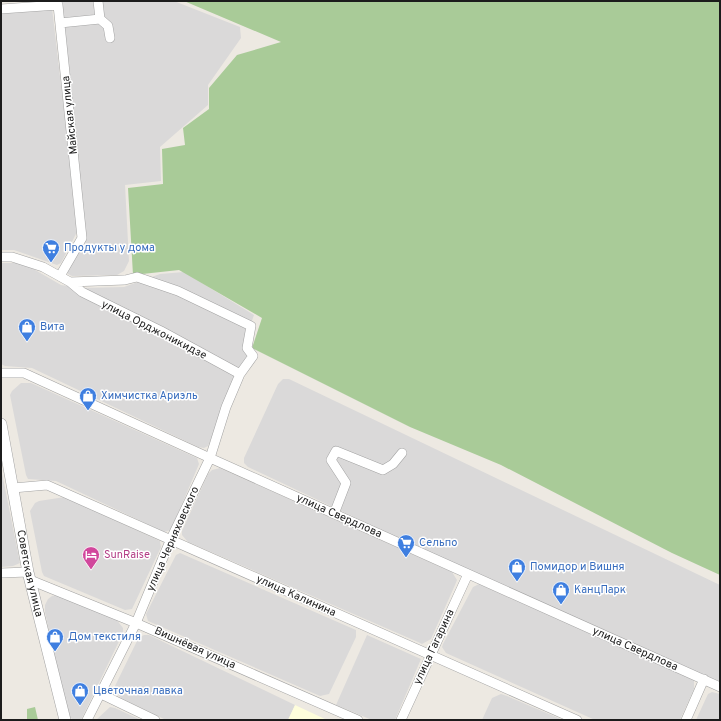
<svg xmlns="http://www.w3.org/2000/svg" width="721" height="721" viewBox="0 0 721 721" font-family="Overpass,sans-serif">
<rect width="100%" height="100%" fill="#ede9e2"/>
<path fill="#dad9d9" d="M61,1H174L240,27L241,38L208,85V105L160,147L161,181L125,185L129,261L124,271L117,275L72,276L68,274V271L85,238Z
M52,8L78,230L61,263L57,265L14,250H1V11Z
M1,263H16L30,267L61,285L80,288L124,287L160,274L184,272L254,315L245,341L248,357L208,446L204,448L198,447L32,368L5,366L1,364Z
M283,379H289L720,585V684L426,551L248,467L244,463V458L278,384Z
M21,383H31L197,458L199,464L171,530L164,532L56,481L28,479L26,475L10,395L12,391Z
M1,468L20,563L13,566L1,567Z
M220,468L452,572L457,580L455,585L431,639L422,644L418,642L188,542L182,535V531L208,474L212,470Z
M65,497L160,541L161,547L132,609L125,610L44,576L42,572L30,511L35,503L39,501Z
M180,553L356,630V637L329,694L320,696L148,621L146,614L176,555Z
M479,584L692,678L694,681V689L680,720H595L446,653L442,647L443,644L473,587Z
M57,595L116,619L123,628V633L81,720H73L66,713L45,612V605L48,599L52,596Z
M144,635H149L295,705L288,720H166L121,698L115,691V686L137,641L140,637Z
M367,635L421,659L395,720H372L336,705Z
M712,692L720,694V720H696L708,694Z
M501,694L507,696L563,720H482L492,698Z
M110,707L115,708L141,720H96Z"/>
<path fill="#fefddb" d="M295,705L327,720H288Z"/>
<path fill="#a9cb98" d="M184,1H720V575L672,553L501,465L410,427L252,348L262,318L179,270L133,275L128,188L163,184L162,149L185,145L183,128L209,109V88L237,55L281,42Z
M35,707L38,720H27V709Z"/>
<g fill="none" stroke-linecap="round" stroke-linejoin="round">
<g stroke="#a3a3a3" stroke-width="10">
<path id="minor" d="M1,9L58,5L82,238L60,276
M100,19L108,26L110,38
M60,23L100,19L98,1
M1,257H12L43,267L70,282L125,280L137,277L178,291L251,326L247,348L253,356L240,374L226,407L210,458L170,541L136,623L87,720
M70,282L82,292L161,331L240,374
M1,373H24L210,458L720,687
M13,488L47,485L577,720
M334,514L346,483L331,460L336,451L383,470L393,464L402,453
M1,573L28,572
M30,580L136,623L358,720
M101,694L155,720
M401,720L468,574
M686,720L704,679"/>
</g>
<g stroke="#a3a3a3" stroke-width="12">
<g id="tertiary">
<path id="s1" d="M1,424L28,572L65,720"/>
</g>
</g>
<use href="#minor" stroke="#fff" stroke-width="9"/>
<use href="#tertiary" stroke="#fff" stroke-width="11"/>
</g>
<defs>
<g id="supermarket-pin" transform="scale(0.9)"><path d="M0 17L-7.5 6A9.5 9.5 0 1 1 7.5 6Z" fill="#3f7fe0" stroke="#fff"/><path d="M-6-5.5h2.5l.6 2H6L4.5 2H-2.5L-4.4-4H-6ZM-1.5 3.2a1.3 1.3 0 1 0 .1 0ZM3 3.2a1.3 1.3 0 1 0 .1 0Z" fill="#fff"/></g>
<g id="shop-pin" transform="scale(0.9)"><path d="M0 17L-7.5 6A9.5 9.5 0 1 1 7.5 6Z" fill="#3f7fe0" stroke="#fff"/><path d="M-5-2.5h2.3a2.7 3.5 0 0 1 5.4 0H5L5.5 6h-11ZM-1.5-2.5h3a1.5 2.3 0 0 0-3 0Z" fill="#fff"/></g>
<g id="hotel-pin" transform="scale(0.9)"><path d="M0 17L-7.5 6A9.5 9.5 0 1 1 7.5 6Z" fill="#d1479c" stroke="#fff"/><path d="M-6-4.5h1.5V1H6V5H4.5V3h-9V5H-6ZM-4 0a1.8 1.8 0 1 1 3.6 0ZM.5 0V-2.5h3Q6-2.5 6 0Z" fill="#fff"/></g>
</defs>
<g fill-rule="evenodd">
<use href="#supermarket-pin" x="51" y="248"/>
<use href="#shop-pin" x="27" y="327"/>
<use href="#shop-pin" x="88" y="396"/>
<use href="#supermarket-pin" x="406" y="543"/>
<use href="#hotel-pin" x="91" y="555"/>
<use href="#shop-pin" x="517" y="567"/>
<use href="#shop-pin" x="561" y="590"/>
<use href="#shop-pin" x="55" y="637"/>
<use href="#shop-pin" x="80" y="691"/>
</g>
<g text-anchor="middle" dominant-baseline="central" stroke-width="3" stroke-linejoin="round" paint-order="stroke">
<g font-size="11" fill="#1c1c1c" stroke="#fff">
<text transform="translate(70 115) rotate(-96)">Майская улица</text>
<text transform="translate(154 330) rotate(27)">улица Орджоникидзе</text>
<text transform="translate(339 516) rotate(24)">улица Свердлова</text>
<text transform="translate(173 539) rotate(-66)">улица Черняховского</text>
<text stroke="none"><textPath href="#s1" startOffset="152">Советская улица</textPath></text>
<text transform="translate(296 596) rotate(24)">улица Калинина</text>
<text transform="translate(434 647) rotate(-65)">улица Гагарина</text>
<text transform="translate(195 648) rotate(24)">Вишнёвая улица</text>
<text transform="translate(635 649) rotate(24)">улица Свердлова</text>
</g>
<g font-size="11" fill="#366cbe" stroke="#fff" text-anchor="start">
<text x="64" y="248">Продукты у дома</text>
<text x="40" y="327">Вита</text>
<text x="101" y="396">Химчистка Ариэль</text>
<text x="419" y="543">Сельпо</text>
<text x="530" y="567">Помидор и Вишня</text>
<text x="574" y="590">КанцПарк</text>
<text x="68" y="637">Дом текстиля</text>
<text x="93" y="691">Цветочная лавка</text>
</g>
<g font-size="11" fill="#b23c85" stroke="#fff" text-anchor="start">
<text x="104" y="555">SunRaise</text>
</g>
</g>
<rect width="721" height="721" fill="none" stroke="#1c1c1c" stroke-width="4"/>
</svg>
